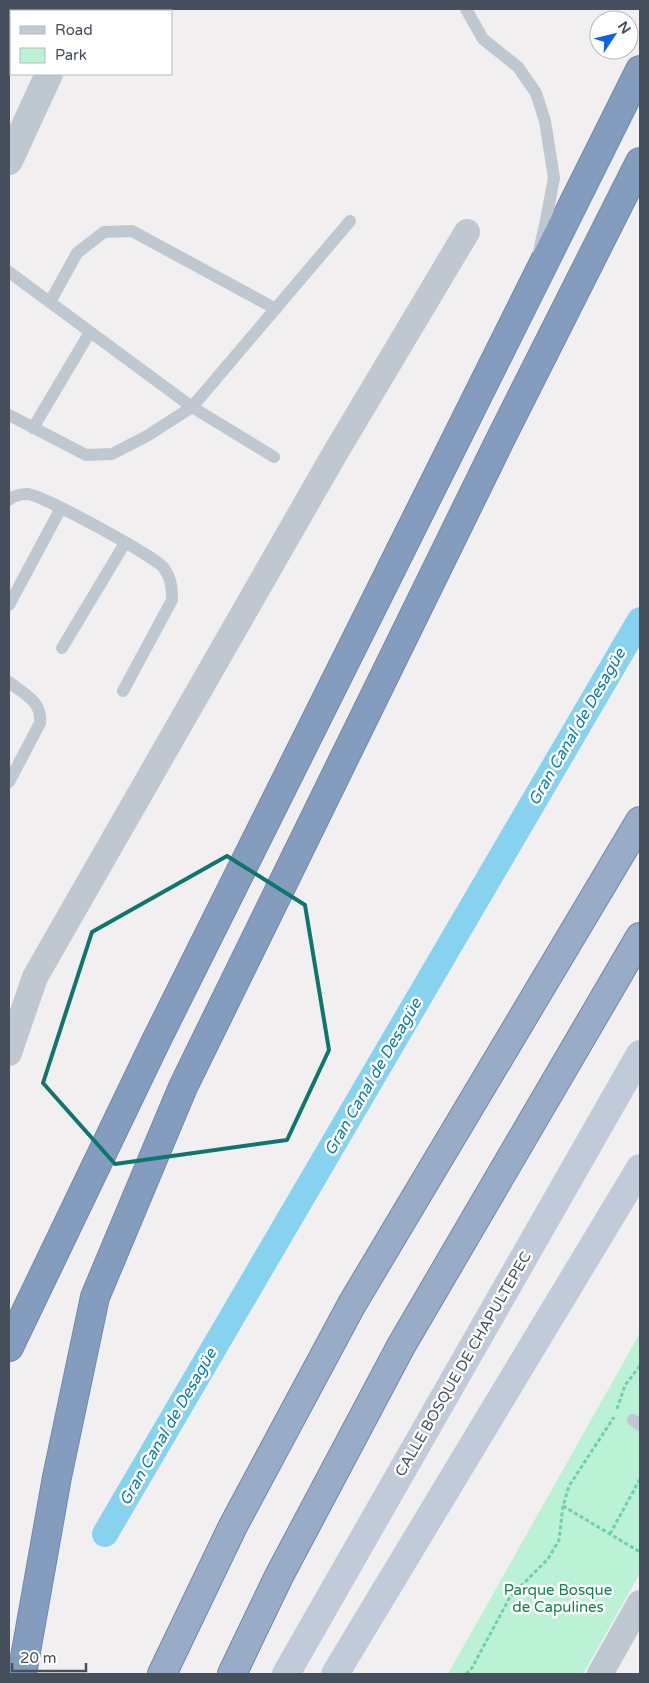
<svg xmlns="http://www.w3.org/2000/svg" width="649" height="1683" viewBox="0 0 649 1683" font-family="'Varela Round',sans-serif">
<rect width="100%" height="100%" fill="#f1efef"/>
<path fill="#bbf1d4" d="M640,1333V1573L583,1674H448Z"/>
<g fill="none" stroke-linecap="round" stroke-linejoin="round">
<path stroke="#87d2ef" stroke-width="26" d="M105,1534L640,620"/>
<g stroke="#7088ab" stroke-width="30">
<path id="trunk" d="M162,1674L233,1526L352,1304L640,821
M232,1674L279,1576L401,1346L640,937"/>
</g>
<g stroke="#7088ab" stroke-width="30">
<path id="motorway" d="M9,1347L156,1041L640,70
M22,1674L57,1477L95,1297L183,1087L500,440L640,162"/>
</g>
<path stroke="#72d0a9" stroke-width="3" stroke-dasharray="4 2.5" stroke-linecap="butt" d="M617,1409L625,1385L640,1366
M563,1506L640,1552
M610,1534L640,1479
M466,1674L472,1668L510,1597L548,1559L559,1540L563,1506L569,1486L614,1417"/>
<path stroke="#bfc8d1" stroke-width="12" d="M466,9L483,39L518,67L536,93L545,121L554,178L545,225L539,251
M9,272L192,407L350,221
M50,302L77,253L104,232L132,231L276,309
M9,415L86,455L112,454L147,436L192,407L274,457
M33,428L90,332
M9,500C12,496 21,494 27,494C41,494 152,555 163,567C171,577 172,587 172,600L123,691
M9,605L61,508
M62,648L125,543
M9,682C25,695 42,701 40,723L9,782
M633,1420L640,1425"/>
<path stroke="#bfc8d1" stroke-width="26" d="M9,1053L35,977L334,455L467,232
M600,1674L640,1603"/>
<path stroke="#bfc8d1" stroke-width="28" d="M78,11L80,9
M9,161L49,74"/>
<path stroke="#c1cad8" stroke-width="28" d="M286,1674L640,1054
M335,1674L640,1168"/>
<use href="#trunk" stroke="#98acc7" stroke-width="28"/>
<use href="#motorway" stroke="#849dbf" stroke-width="28"/>
</g>
<path fill="none" stroke="#0f766e" stroke-width="4" stroke-linejoin="round" d="M227,856L305,905L329,1050L287,1140L115,1164L43,1083L92,932Z"/>
<g text-anchor="middle" dominant-baseline="central" stroke-width="5" stroke-linejoin="round" paint-order="stroke">
<g font-size="15" fill="#46505d" stroke="#fff">
<text transform="translate(463 1364) rotate(-60)">CALLE BOSQUE DE CHAPULTEPEC</text>
</g>
<g font-size="15" fill="#148153" stroke="#fff">
<text x="558" y="1590">Parque Bosque<tspan x="558" dy="17">de Capulines</tspan></text>
</g>
<g font-size="16" font-style="italic" fill="#077faf" stroke="#fff">
<text transform="translate(577 727) rotate(-60)">Gran Canal de Desagüe</text>
<text transform="translate(373 1077) rotate(-60)">Gran Canal de Desagüe</text>
<text transform="translate(168 1427) rotate(-60)">Gran Canal de Desagüe</text>
</g>
</g>
<rect width="649" height="1683" fill="none" stroke="#46505d" stroke-width="20"/>
<rect x="10" y="10" width="162" height="65" fill="#ffffff" stroke="#b5b9be"/>
<rect x="20" y="26" width="25" height="8" fill="#c1cad8" stroke="#b5b9be"/>
<text x="55" y="35" font-size="15" fill="#46505d">Road</text>
<rect x="20" y="48" width="25" height="15" fill="#bbf1d4" stroke="#b5b9be"/>
<text x="55" y="60" font-size="15" fill="#46505d">Park</text>
<g transform="translate(614 35) rotate(55)"><circle r="24" fill="#ffffff" stroke="#b5b9be"/>
<path d="M0-4L9 19L0 12L-9 19Z" fill="#1260e7"/>
<text y="-8" font-size="14" font-weight="bold" text-anchor="middle" fill="#46505d">N</text>
</g>
<path d="M12 1663v8h74v-8" fill="none" stroke="#46505d" stroke-width="2.5"/>
<text x="20" y="1663" font-size="15" fill="#46505d" stroke="#ffffff" stroke-width="4" paint-order="stroke">20 m</text>
</svg>
